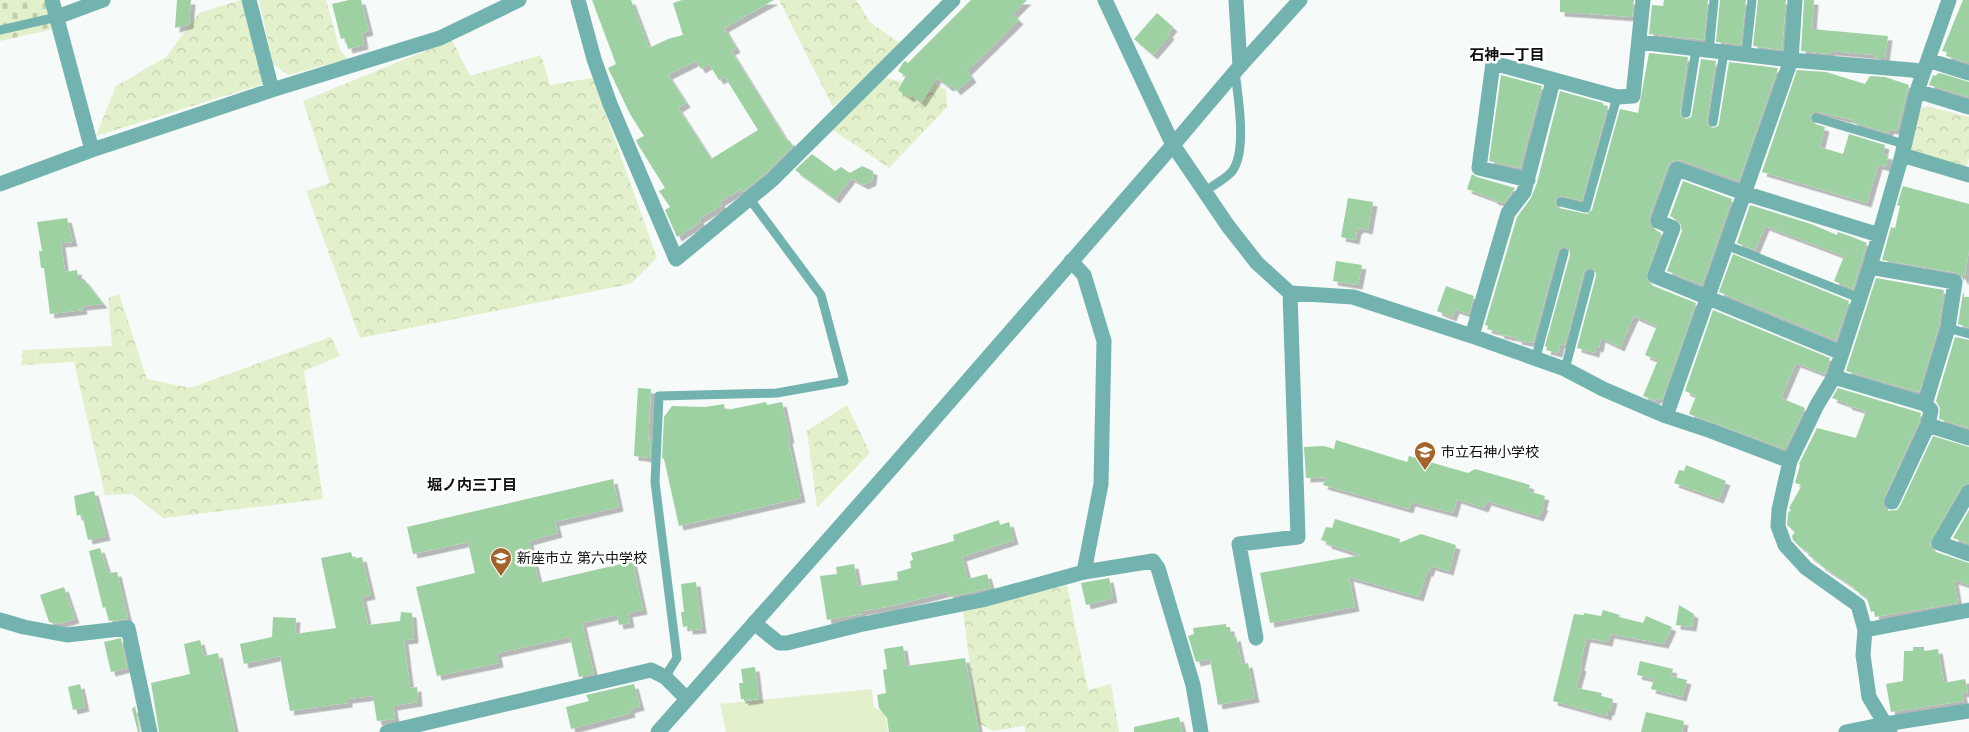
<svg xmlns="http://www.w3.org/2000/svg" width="1969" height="732" font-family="Inter,'Noto Sans JP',sans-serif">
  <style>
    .forest { fill: url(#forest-crowns) }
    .cemetery { fill: url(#cemetery-stones) }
    .pitch { fill: #e2f1cb }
    .building { fill: #9dd1a2; fill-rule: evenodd; filter: url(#shadow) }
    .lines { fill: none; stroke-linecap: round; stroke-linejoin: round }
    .service { stroke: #73b3af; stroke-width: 9 }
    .minor { stroke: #73b3af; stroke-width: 15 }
    .tertiary { stroke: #73b3af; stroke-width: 15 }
    .labels { text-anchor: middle; stroke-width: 5; stroke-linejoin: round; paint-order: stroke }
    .poi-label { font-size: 14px; fill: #0f1110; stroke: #fff; text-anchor: start }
    .neighbourhood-label { font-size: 15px; font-weight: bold; fill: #0f1110; stroke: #fff }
  </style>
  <defs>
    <pattern id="forest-crowns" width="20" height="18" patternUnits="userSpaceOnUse" patternTransform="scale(1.25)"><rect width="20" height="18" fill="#e2f1cb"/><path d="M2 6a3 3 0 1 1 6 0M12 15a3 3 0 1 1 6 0" fill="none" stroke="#c1cead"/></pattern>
    <pattern id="cemetery-stones" width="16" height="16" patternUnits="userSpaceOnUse" patternTransform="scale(1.25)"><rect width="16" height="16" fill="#e2f1cb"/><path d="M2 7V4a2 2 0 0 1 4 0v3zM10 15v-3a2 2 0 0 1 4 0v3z" fill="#c1cead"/></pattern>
    <filter id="shadow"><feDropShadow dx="4.5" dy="4.5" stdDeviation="0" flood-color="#0004"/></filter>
  </defs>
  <rect width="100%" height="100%" fill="#f6faf8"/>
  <path class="forest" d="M241 0 263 84 96 136 116 86 166 57 199 13Z
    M259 0H326L340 50 348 59 288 75 273 64Z
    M779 0H856L870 22 901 44 833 107Z
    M452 40 470 76 541 55 550 85 593 78 657 258 630 284 360 338 306 191 330 183 303 101Z
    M882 77 915 85 931 81 946 90 947 107 889 168 830 128Z
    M1927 106 1969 117V158L1967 165 1964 166 1905 151 1918 111Z
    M119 294 147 379 190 388 331 337 340 356 304 371 323 499 163 518 132 494 105 495 74 362 21 365 23 350 112 346 108 298Z
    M847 405 870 453 817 508 807 431Z
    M1067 585 1088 690 1111 684 1119 732H1025L1024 726 993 731 978 723 963 612Z"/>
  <path class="cemetery" d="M0 0H45L53 29 0 41Z"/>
  <path class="pitch" d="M872 689 874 707 885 713 888 732H726L720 704Z"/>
  <path class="building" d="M177 0H191L189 24 175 28Z
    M349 0H361L369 31 362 33 364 45 348 49 345 38 341 39 332 4Z
    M592 0H631L649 48 668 39 683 35 673 3 682 0H774L724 28 736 48 731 51 787 141 789 140 793 146 766 173 743 192 741 189 720 202 722 205 699 219 701 222 677 237 665 210 670 207 659 191 665 188 637 143 636 140 644 136 630 114 608 68 616 64ZM696 61 701 69 709 64 719 80 725 77 758 130 711 159 678 108 686 103 668 75Z
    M971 0H1027L1013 14 1019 20 967 71 972 78 956 91 952 85 949 87 937 78 921 103 912 95 910 98 898 90 906 76 898 71 903 63 905 61 908 63Z
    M1560 0H1634L1632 17 1560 12Z
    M1664 0H1708L1704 40 1649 34 1652 5 1663 6Z
    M1720 0H1746L1741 45 1716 42Z
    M1758 0H1786L1782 50 1753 46Z
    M1804 0H1814L1812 29 1888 36 1885 58H1875L1876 55 1831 51 1830 54 1801 51Z
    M1963 0H1969V63L1946 56 1947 52 1942 51Z
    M1157 13 1173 27 1168 33 1170 35 1153 55 1134 39Z
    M1649 53 1688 57 1680 112 1682 118 1686 119 1691 117 1692 114 1701 59 1716 61 1707 121 1709 127 1713 128 1718 126 1719 123 1729 62 1778 68 1739 181 1680 160 1671 162 1668 166 1649 218 1651 227 1661 233 1646 278 1651 285 1696 303 1662 400 1657 398 1655 401 1643 396 1658 360 1645 355 1657 326 1634 316 1620 347 1601 338 1599 348 1596 347 1595 353 1577 348 1596 276V272L1592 268H1588L1584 272 1565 345 1560 344 1558 353 1546 350 1547 347 1545 346 1570 255V251L1566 247H1562L1558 251 1533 343 1517 340 1518 338 1499 334 1500 332 1487 329 1488 326 1485 325 1517 217 1531 198 1537 183 1560 91 1603 103V105L1608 106 1582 201 1562 196 1557 197 1555 201 1556 206 1559 208 1587 214 1592 210 1620 109 1638 113Z
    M1797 70 1826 72 1865 84 1870 76 1885 77 1909 85 1897 131 1890 129 1888 133 1852 122 1853 120 1818 112H1814L1810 116 1812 123 1825 127 1820 147 1843 154 1849 134 1885 145 1883 154 1888 155 1886 167 1878 165 1867 203 1762 172Z
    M1940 73 1969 82V97L1929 85 1933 75 1936 76 1937 74Z
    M1501 75 1542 86 1520 168 1489 161Z
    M812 154 835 171 841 167 850 173 862 166 873 171 872 181 864 185 851 178 835 199 795 170Z
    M1472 174 1477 177 1515 188 1504 203 1493 200 1494 199 1467 189Z
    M1683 181 1732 199 1702 285 1667 271 1682 231 1680 222 1670 216Z
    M1903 186 1969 204V250L1964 281 1961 275 1957 273 1882 260 1891 227 1895 228 1900 206 1897 205Z
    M1348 198 1373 202 1368 230 1360 228 1357 230 1355 240 1341 237Z
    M1750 205 1811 224 1837 235 1838 232 1850 236 1867 243 1853 289 1834 281 1844 256 1765 226 1755 250 1737 243Z
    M67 218 73 242 61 243 65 272 77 270 78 279H84L103 304 82 306 83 310 50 314 44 268H41L39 251H42L37 222Z
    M1733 254 1849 301 1836 340 1719 292Z
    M1336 261 1362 265 1358 285 1333 281Z
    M1876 278 1944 290 1939 326 1919 392 1846 371Z
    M1446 286 1474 296 1469 314 1455 309 1452 317 1437 311Z
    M1963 293H1964V297H1969V328L1958 324Z
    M1713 310 1830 358 1825 374 1796 363 1781 398 1805 408 1785 449 1689 414 1696 396 1685 391Z
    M1955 337 1969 340V428L1939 419 1940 408 1936 401Z
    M638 388 651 389 648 442 651 438 650 458 634 456Z
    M1838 388 1921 413 1919 422 1884 498V507L1888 511 1897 510 1900 506 1933 436 1969 447V483L1961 487 1930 543 1931 548 1936 552 1969 563V585L1954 580 1958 603 1875 617 1874 611 1871 612 1867 598 1854 589 1855 588 1820 565 1821 564 1808 555 1810 553 1799 546 1793 540 1792 536 1795 532 1787 525 1788 513 1791 510 1789 508 1802 485 1795 483 1800 465 1799 464 1817 428 1856 438 1866 411 1847 405 1848 404 1832 398Z
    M766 402 767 405 782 402 790 439H788L801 498 679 526 664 459 662 458 664 417 672 406 705 407 724 404 725 410H727Z
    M1336 440 1407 462 1409 456 1468 473 1475 469 1530 485 1528 491 1545 496 1542 506H1544L1539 517 1487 501 1484 508 1457 499 1453 513 1411 502 1409 509 1323 485 1326 477 1306 478 1304 447 1324 446 1334 449Z
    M1686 465 1726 481 1719 499 1674 483 1679 470 1684 471Z
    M613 479 619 507 555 522 558 533 529 541 539 583 621 564 620 562 632 559 643 610 628 613 630 623 619 625 617 615 582 623 594 674 579 677 570 637 497 653 499 663 437 676 416 587 475 573 468 542 413 554 407 527Z
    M94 491 106 536 88 540 82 514 77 516 74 496Z
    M1969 510V544L1953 538Z
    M1335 519 1400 539 1399 543 1421 534 1456 545 1449 571 1431 566 1429 572H1427L1419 597 1349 577 1355 607 1270 623 1260 573 1361 555 1327 544V542L1321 540 1326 527 1332 528Z
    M999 520 1000 525 1009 522 1014 540 962 557 968 579 987 574 991 588 949 597 948 592 892 606 862 611V614L827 620 820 576 837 574 836 567 854 564 858 586 898 580 897 572 911 568 910 561 913 560 911 553 954 541 953 535Z
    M100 548 108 573 117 572 128 619 109 621 105 607 103 608 89 551Z
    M351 552 353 559 362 557 371 595 362 597 368 625 400 621 401 612 412 613 414 639 404 640 410 688 417 687 418 702 393 706 395 719 377 721 373 696 348 699V703L290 711 280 656 244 664 240 644 272 637 273 617 296 618 295 634 336 628 321 558Z
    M1109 578 1113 598 1086 605 1081 583Z
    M696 582 702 629 688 630V626L683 627 681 612H684L681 584Z
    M64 587 75 619 58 624 49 622 40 595Z
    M1679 605 1694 614 1692 627 1676 625Z
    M1603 610 1620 615 1619 617 1643 623 1646 616 1672 627 1664 644 1610 634 1608 642 1586 638 1580 666 1582 667 1576 688 1602 693 1601 696 1613 699 1610 711H1608L1607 716 1553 701 1574 614 1584 615V613L1601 616Z
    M1226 624V627H1230L1231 639 1236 636 1242 664 1248 663 1255 698 1218 705 1210 659 1196 662 1188 636 1194 634 1193 628Z
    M121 638 127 668 111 672 104 642Z
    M200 640 204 656 218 653 235 732H159L151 683 190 674 184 644Z
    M903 646 906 666 965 658 979 732H889L887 718 879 708 877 695 886 693 883 670 887 669 884 649Z
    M1913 647H1924V651L1938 649 1944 683 1965 679 1968 692 1962 693 1964 701 1891 712 1886 684 1903 681 1904 651H1913Z
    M1640 661 1673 669 1671 676 1687 680 1682 697 1651 689 1654 679 1637 675Z
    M755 667 759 699 744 701V699H741L739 683H743L741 669Z
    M80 684 85 707 73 710 68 687Z
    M634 684 640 706 630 709 631 713 571 729 566 707 589 701 586 695Z
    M135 706 140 732H138L132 709Z
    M1646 712 1684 721 1682 732H1641Z
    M1179 717 1183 732H1134V727Z"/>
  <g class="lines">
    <path class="service" d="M0 30 57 17
      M1709 51 1714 0
      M1746 55 1752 0
      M1686 113 1696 49
      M1816 118 1904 144
      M1713 122 1724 52
      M1205 191C1212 186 1229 177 1233 170 1247 149 1238 96 1235 72
      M1561 202 1586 208 1617 97
      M1726 245 1859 298
      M1948 328 1969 334
      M1536 357 1564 253
      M1565 369 1590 274
      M665 677 677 658 655 482 659 396 777 393 844 381 821 295 749 198"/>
    <path class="minor" d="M52 0 92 150
      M249 0 272 90
      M578 0 594 59 610 104 676 259 772 180 953 0
      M1105 0 1173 145 1228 226 1257 263 1290 293 1353 297 1472 336 1565 369 1603 389 1666 416 1711 431 1790 461
      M1236 0 1240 66
      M57 17 103 0
      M1639 42 1791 60 1912 70 1923 72
      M1928 60 1969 73
      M1917 91 1969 107
      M1902 155 1969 175
      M1528 180 1479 168 1493 63 1617 97 1633 96 1643 0
      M0 184 92 150 272 90 440 38 519 0
      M1071 261 1084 275 1104 341 1101 484 1084 572
      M1472 336 1508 213 1524 192 1553 81
      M1842 353 1655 276 1673 228 1658 221 1677 169 1744 193 1879 235
      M1834 377 1925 404 1948 328 1955 282 1870 267
      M1666 416 1791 60 1795 0
      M1928 425 1969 438
      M1969 492 1939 543 1969 554
      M1892 502 1928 425 1931 410 1925 404
      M0 620 24 627 67 635 128 628 150 732
      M754 623 779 643H787L859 625 982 600 1084 572 1153 561 1158 568 1193 685 1201 732
      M1865 630 1969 610
      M1256 638 1239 544 1298 537 1290 293
      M387 732 651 670 665 677 687 699
      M1846 732 1885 724 1969 711
      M1890 732 1869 697 1863 655 1865 630 1858 605 1806 568 1785 545 1778 526 1779 510 1790 461 1817 405 1834 377 1842 353 1870 267 1902 155 1917 91 1949 0"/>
    <path class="tertiary" d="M658 732 896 463 1173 145 1240 66 1300 0"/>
  </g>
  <defs>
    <g id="school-pin" transform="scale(1.125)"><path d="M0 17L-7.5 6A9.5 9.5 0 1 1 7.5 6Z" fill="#a3632b" stroke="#fff"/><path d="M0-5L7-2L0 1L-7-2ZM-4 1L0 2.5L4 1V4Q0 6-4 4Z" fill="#fff"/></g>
  </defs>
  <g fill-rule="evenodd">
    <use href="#school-pin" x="1425" y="452"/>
    <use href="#school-pin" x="501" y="558"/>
  </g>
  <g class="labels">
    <g class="poi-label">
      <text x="1441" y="457">市立石神小学校</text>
      <text x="517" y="563">新座市立 第六中学校</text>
    </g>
    <g class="neighbourhood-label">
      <text x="1507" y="60">石神一丁目</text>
      <text x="472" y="490">堀ノ内三丁目</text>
    </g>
  </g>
</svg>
